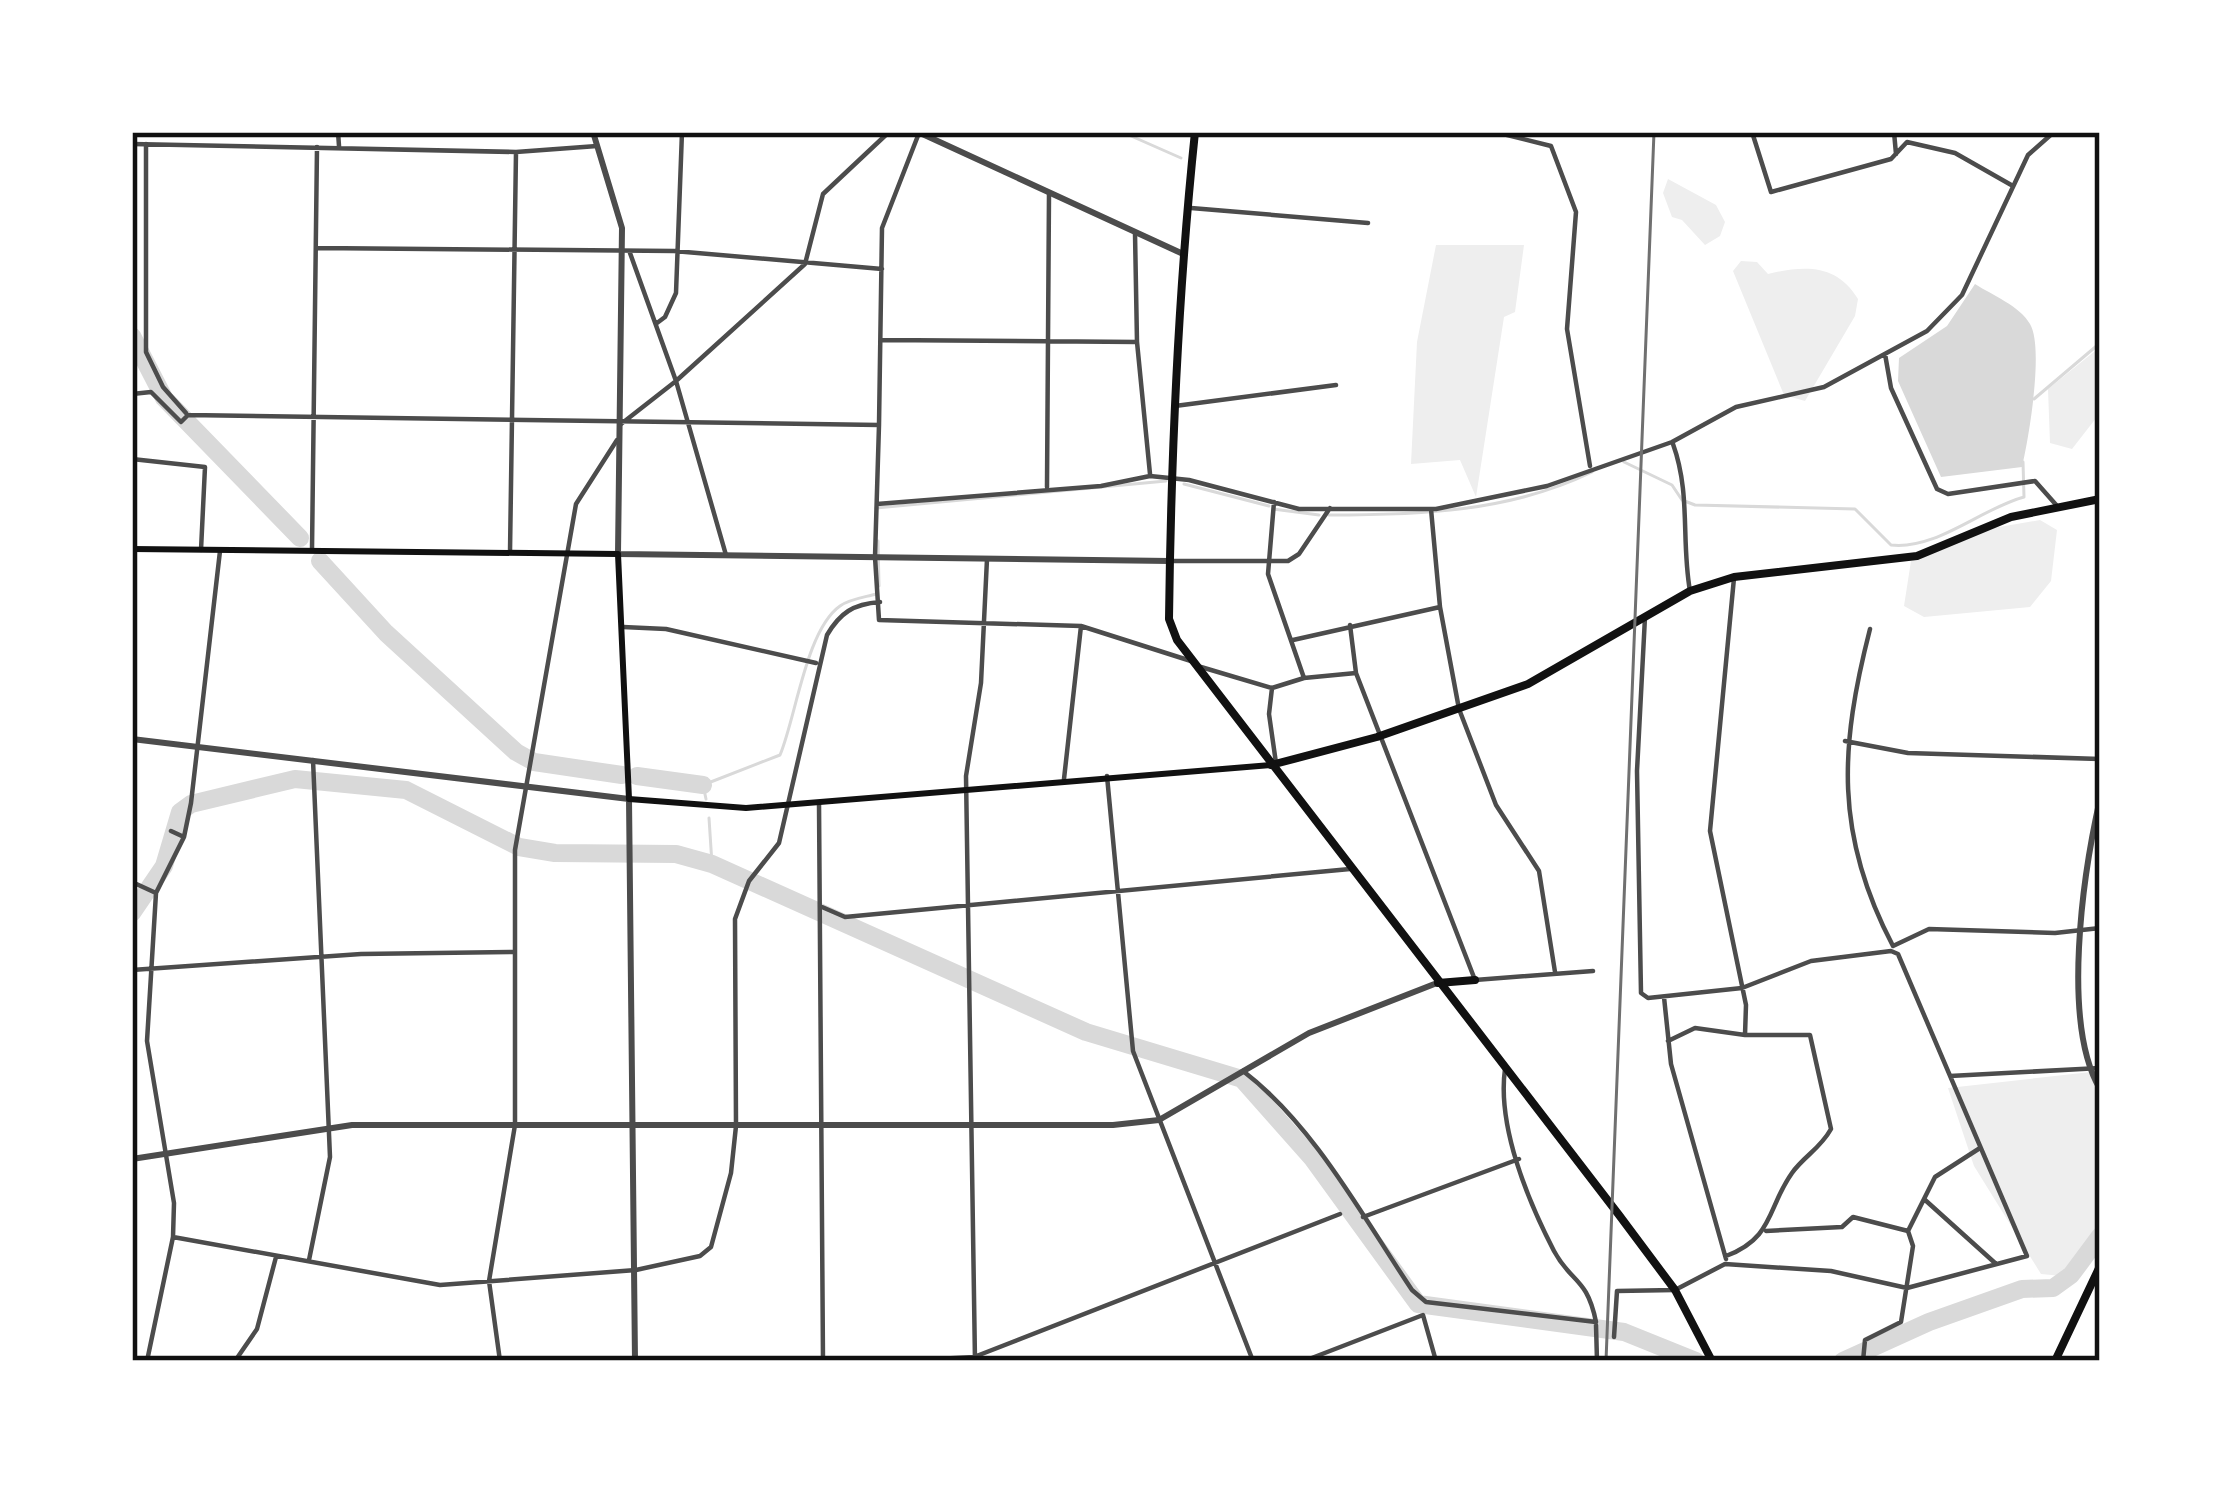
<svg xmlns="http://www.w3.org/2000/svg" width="2232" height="1493" font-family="Spectral,serif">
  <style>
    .green { fill: #eee }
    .water { fill: #d9d9d9 }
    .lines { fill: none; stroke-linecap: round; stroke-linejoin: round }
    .stream { stroke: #d9d9d9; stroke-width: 3 }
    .river { stroke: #d9d9d9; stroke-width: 18 }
    .minor { stroke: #4c4c4c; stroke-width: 4.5 }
    .tertiary { stroke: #4c4c4c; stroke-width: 6 }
    .secondary { stroke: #111; stroke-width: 6 }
    .primary { stroke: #111; stroke-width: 8 }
    .trunk { stroke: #111; stroke-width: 8 }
    .rail { stroke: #707070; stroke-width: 3 }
    .neatline { fill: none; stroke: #111; stroke-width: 4.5 }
  </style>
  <rect width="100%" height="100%" fill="#fff"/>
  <path class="green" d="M1668 179 1716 205 1725 222 1720 236 1705 245 1682 220 1672 217 1663 193Z
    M1436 245H1524L1515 312 1504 317 1476 497 1460 460 1411 464 1417 342Z
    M1741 261 1757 262 1768 274C1805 265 1837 264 1858 299L1855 316 1805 401 1784 395 1733 271Z
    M2100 347V413L2072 449 2050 443 2048 389Z
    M2040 520 2057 530 2051 581 2030 607 1924 617 1904 606 1911 561 1976 531Z
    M2100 1071V1246L2073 1277 2041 1274 1974 1166 1948 1088Z"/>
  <path class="water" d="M1975 284C1992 295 2020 306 2030 324 2044 347 2029 438 2022 467L1941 477 1898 381 1899 358 1947 326Z"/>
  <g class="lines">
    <path class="stream" d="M1122 132 1181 158
      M2034 399 2100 343
      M1624 462 1672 485 1682 500 1695 505 1855 509 1891 545C1937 550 1980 509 2024 497L2023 462
      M1184 484 1269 506
      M876 508 1166 481
      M1273 509 1319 515
      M1329 515C1419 515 1510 512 1592 472
      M878 541 879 586
      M706 799 703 785 780 755C796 717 806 630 840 606 849 599 866 597 876 594
      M709 818 712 864"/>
    <path class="river" d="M132 336 164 398 300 538
      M320 561 386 633 516 752 534 762 622 775
      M637 776 703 785
      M132 913 164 866 180 812 191 804 295 779 406 790 519 847 555 853 676 854 712 864 1086 1032 1242 1079 1312 1158 1418 1304 1624 1332 1696 1361
      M1843 1361 1929 1322 2022 1289 2053 1288 2071 1275 2100 1236"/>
    <path class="minor" d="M338 132 339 146
      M1495 132 1551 146 1576 212 1567 329 1590 466
      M1752 132 1771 192 1891 159 1907 142 1955 153 2013 186
      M1894 132 1896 154
      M132 144 516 152 597 146
      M146 144V352L163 387 186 413
      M1191 208 1368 223
      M316 248 674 251 882 269
      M630 253 676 381 726 555
      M657 323 665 317 676 293 682 132
      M882 340 1137 342 1135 233
      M1137 342 1150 474
      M1885 354 1891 388 1937 489 1948 494 2035 481 2058 507
      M132 394 151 392 181 422 188 415 879 425 875 557 879 620 1081 626 1191 661
      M1175 406 1336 385
      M621 424 676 381 805 264 823 194 889 132
      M879 425 882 228 919 133
      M1673 444C1691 494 1681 541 1690 591
      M132 459 205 467 201 550
      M1047 487 1049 193
      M1274 502 1268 574 1304 678 1356 673 1475 980 1593 971
      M877 504 1101 486 1150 476 1189 480 1299 509H1436L1547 486 1672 442 1736 407 1824 387 1927 331 1962 295 2028 155 2054 132
      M312 550 317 147
      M510 552 516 152
      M1170 561H1288L1299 554 1330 508
      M1734 578 1710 831 1746 1005 1745 1035
      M1440 607 1459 709 1496 805 1539 871 1555 972
      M1645 617 1637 771 1641 993 1648 998 1742 988 1811 961 1891 951
      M1350 625 1356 673
      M623 627 666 629 816 663
      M1870 629C1840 746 1834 834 1893 946
      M1293 640 1440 607 1431 509
      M1201 667 1272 688 1304 678
      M1272 688 1269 714 1276 763
      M1845 741 1908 753 2100 759
      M1107 776 1133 1051 1253 1361
      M1064 779 1081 626
      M819 803 823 1361
      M171 831 184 837
      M132 882 156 893 147 1041 174 1203 173 1237 147 1361
      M156 893 184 837 191 803 220 551
      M822 907 845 917 1350 869
      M1893 946 1929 929 2055 933 2100 928
      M132 970 361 954 513 952
      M1664 997 1671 1064 1726 1259
      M1668 1041 1695 1028 1745 1035H1810L1831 1129C1820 1149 1804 1156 1792 1173 1767 1208 1774 1238 1726 1256
      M1243 1071C1314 1125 1363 1217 1412 1290L1426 1302 1596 1322C1587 1277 1571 1283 1554 1251 1528 1201 1497 1126 1505 1069
      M1950 1076 2100 1068
      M1924 1199 1995 1263
      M1363 1217 1519 1159
      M1766 1231 1842 1227 1853 1217 1908 1231
      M173 1237 440 1285 636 1270 700 1256 711 1247 731 1173 736 1126 735 919 749 881 779 843 827 635C840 613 853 604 880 602
      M309 1260 330 1157 313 760
      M1596 1325 1597 1361
      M1614 1337 1617 1291 1675 1290 1725 1264 1831 1271 1907 1288 2027 1256 1898 954 1891 951
      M235 1361 257 1329 276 1257
      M500 1361 489 1281 515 1125V850L576 504 617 440
      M899 1361 974 1357 1340 1214
      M975 1361 966 776 981 683 987 559
      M1304 1361 1423 1315 1436 1361
      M1863 1361 1865 1340 1901 1322 1913 1246 1908 1231 1935 1177 1980 1148"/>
    <path class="tertiary" d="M593 132 622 228 618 554 1170 561
      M918 132 1181 253
      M132 739 629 799 635 1361
      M2100 799C2083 874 2061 1023 2100 1089
      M132 1159 352 1125H1113L1159 1120 1309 1033 1437 983"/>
    <path class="secondary" d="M132 549 618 554 629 799 746 808 1271 765"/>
    <path class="primary" d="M1271 765 1377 737 1528 684 1690 591 1734 577 1917 556 2011 517 2100 499
      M1438 983 1475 980"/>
    <path class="trunk" d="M1195 132C1178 294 1171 456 1169 619L1177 640 1619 1215 1675 1290 1712 1361
      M2055 1361 2100 1266"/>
    <path class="rail" d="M1606 1361 1654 132"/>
  </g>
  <rect width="2232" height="1493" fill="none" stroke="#ffffff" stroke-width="270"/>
  <rect x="135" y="135" width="1962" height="1223" class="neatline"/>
</svg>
